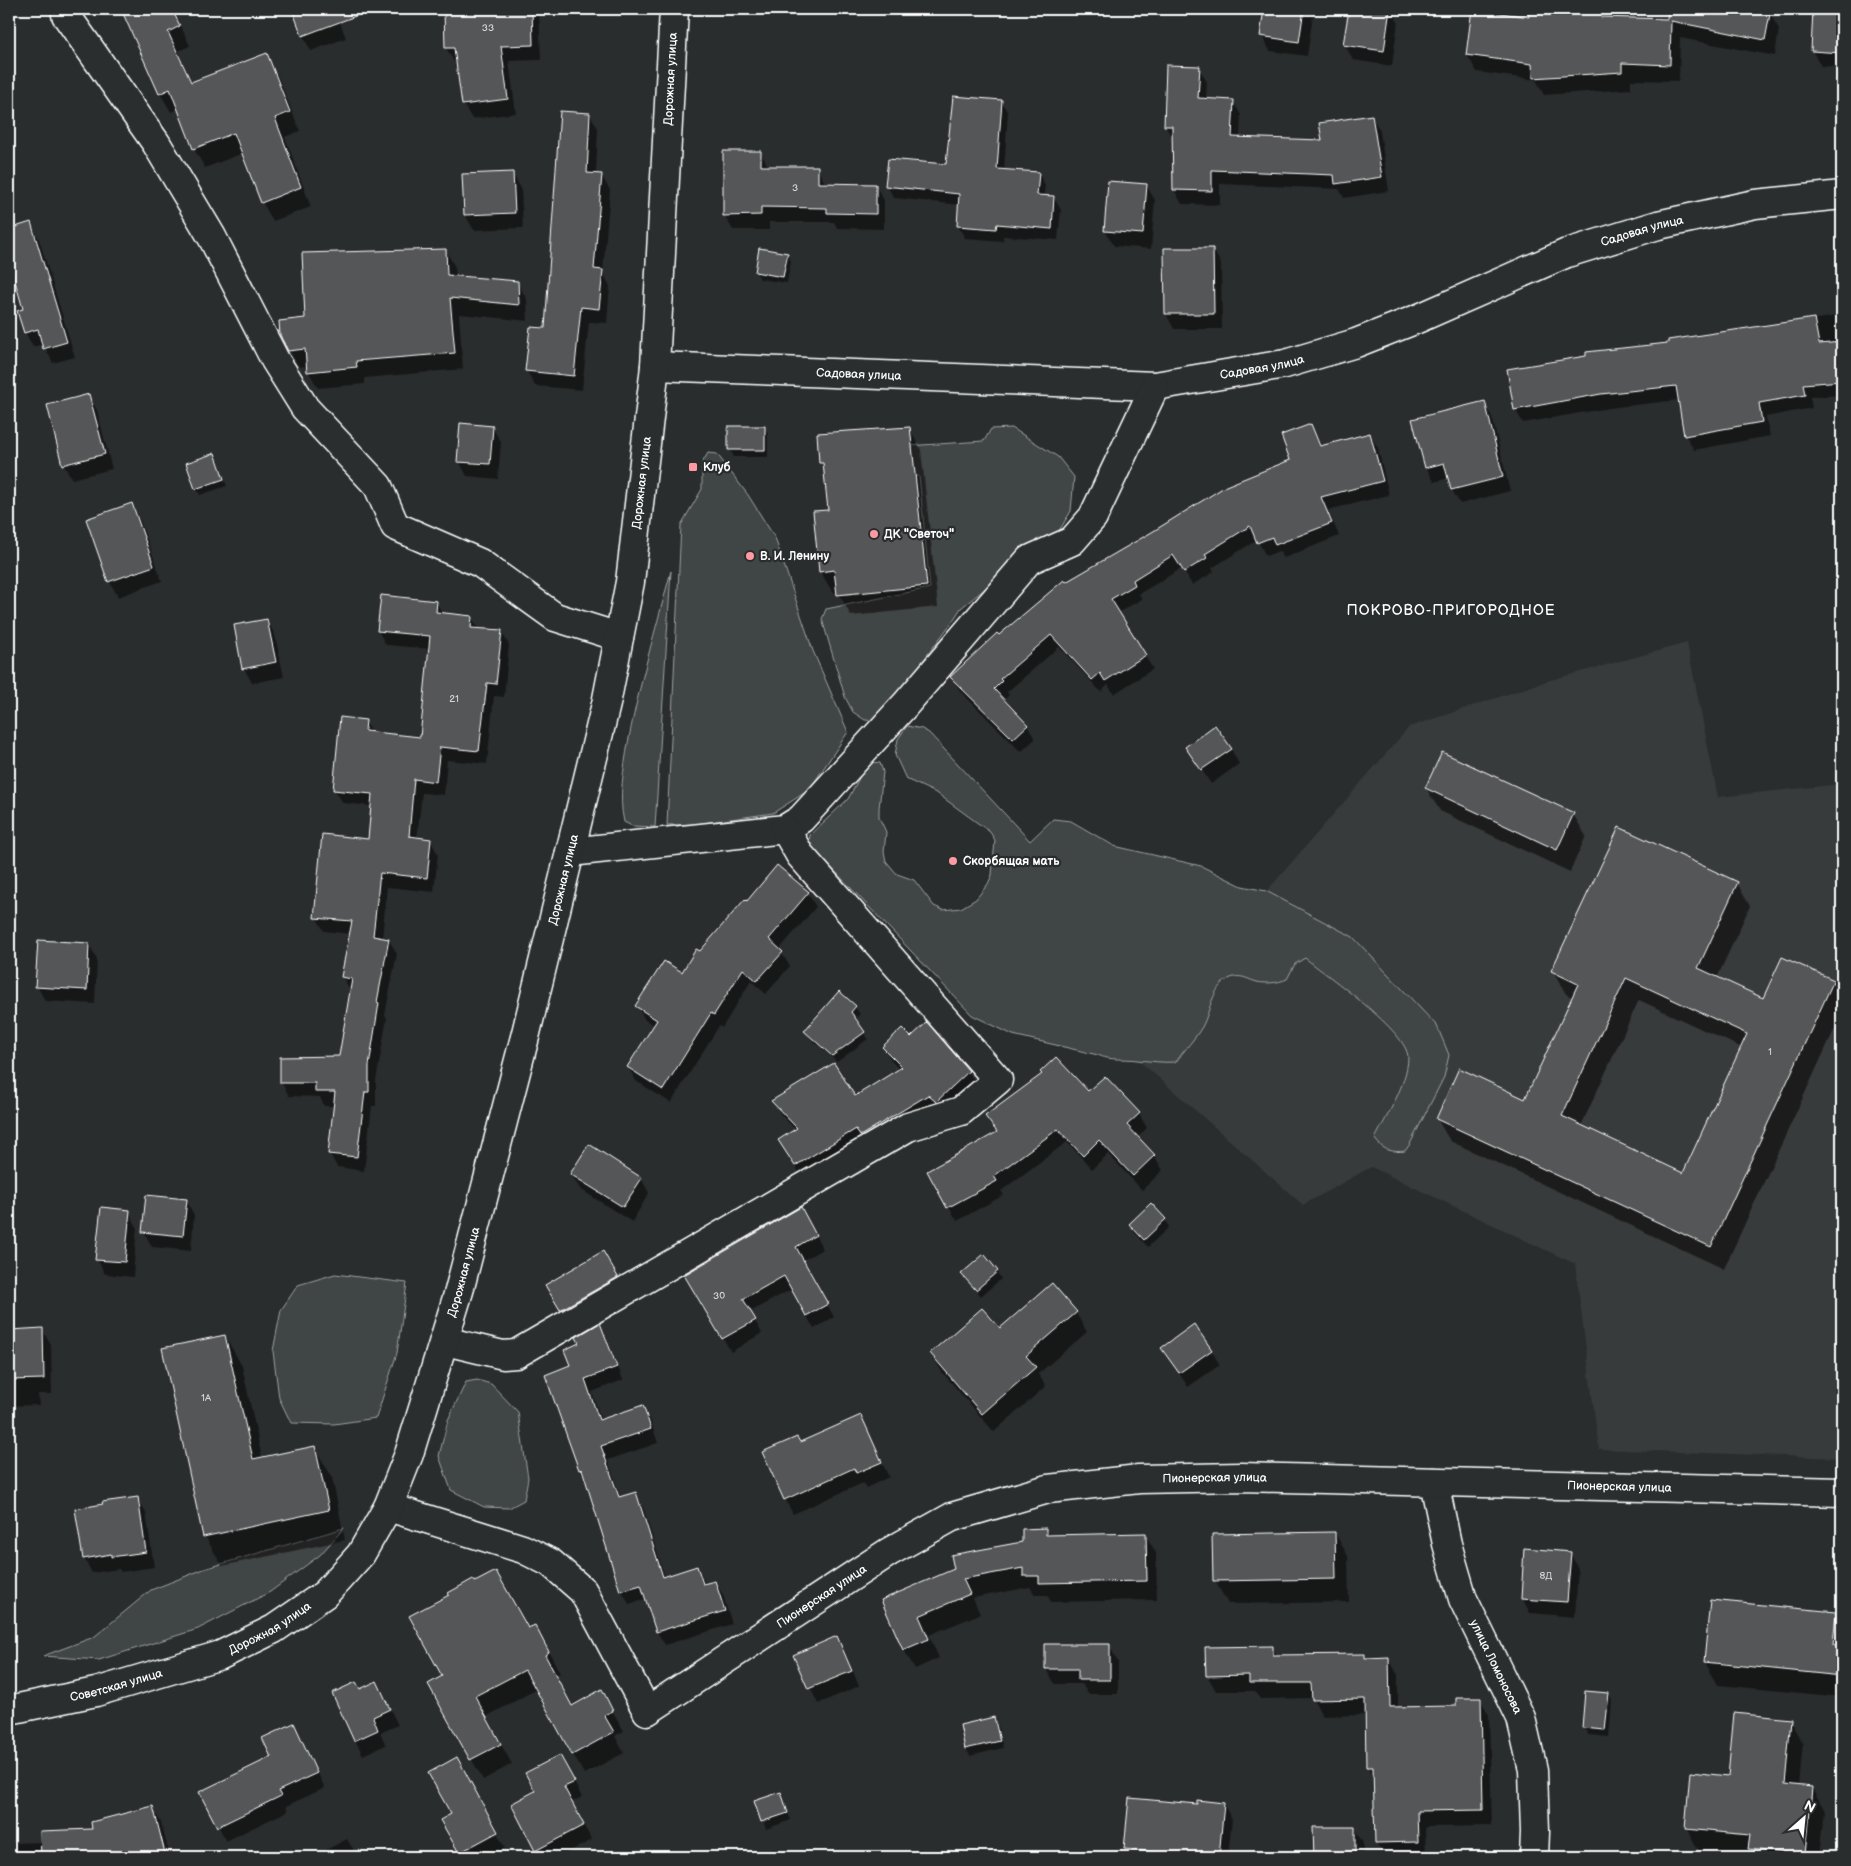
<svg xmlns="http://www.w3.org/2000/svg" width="1851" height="1866" font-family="'Balsamiq Sans',sans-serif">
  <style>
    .built { fill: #373a3b }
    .green { fill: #414445; stroke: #a0a2a2 }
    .shadow { fill: #0007; fill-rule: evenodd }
    .building { fill: #555758; stroke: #fff; fill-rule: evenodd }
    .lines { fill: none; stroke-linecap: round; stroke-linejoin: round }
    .street-casing { stroke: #fff; stroke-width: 31 }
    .primary-casing { stroke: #fff; stroke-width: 31 }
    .street { stroke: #2a2d2e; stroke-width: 28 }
    .primary { stroke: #2a2d2e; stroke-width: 28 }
    .poi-dot { fill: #ff9aa2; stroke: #2a2d2e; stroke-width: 2 }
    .labels { text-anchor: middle; stroke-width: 4.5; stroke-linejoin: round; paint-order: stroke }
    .number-label { font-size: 10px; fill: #d4d5d5 }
    .street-label { font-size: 12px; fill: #fff; stroke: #2a2d2e }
    .poi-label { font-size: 12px; font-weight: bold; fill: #fff; stroke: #2a2d2e; text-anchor: start }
    .quarter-label { font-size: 15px; letter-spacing: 1px; fill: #fff; stroke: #2a2d2e }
  </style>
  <rect width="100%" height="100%" fill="#2a2d2e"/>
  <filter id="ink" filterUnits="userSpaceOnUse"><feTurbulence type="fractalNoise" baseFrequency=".02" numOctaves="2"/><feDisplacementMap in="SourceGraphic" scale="10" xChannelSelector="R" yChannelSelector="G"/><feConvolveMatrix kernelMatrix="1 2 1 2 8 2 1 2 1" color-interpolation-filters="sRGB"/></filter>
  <g filter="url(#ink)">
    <path class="built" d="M1687 643 1718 797 1842 784V1458L1599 1449 1575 1264 1371 1167 1303 1205 1128 1051 1409 727 1547 681Z"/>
    <path class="green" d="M1012 428 1058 457 1074 477 1071 511 1056 536 1028 554 961 608 952 622 878 721 865 720 853 712 845 697 822 619 826 609 930 588 919 476 893 475 891 447 984 441 991 429Z
      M708 453 717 454 748 495 775 538 813 651 848 732 809 790 773 813 696 824 667 825 681 525 702 489V463Z
      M671 571 655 827 632 826 624 822C618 796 624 769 628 743 639 685 656 628 671 571Z
      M907 726 922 729 929 733 1030 841 1053 819 1071 821 1114 846 1201 866 1242 886 1266 891 1353 937 1437 1026 1449 1055 1444 1077 1410 1144 1405 1151C1393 1153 1382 1150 1375 1139 1387 1115 1407 1084 1408 1058 1409 1032 1326 975 1305 958L1295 964 1287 979C1278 983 1266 984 1257 982 1249 980 1243 975 1234 977 1212 982 1211 1011 1202 1027 1195 1039 1184 1050 1176 1062 1162 1063 1151 1061 1137 1060 1124 1058 1110 1061 1098 1055L1013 1035 972 1015 809 844 810 835 848 799 865 767 872 762 880 763 883 772 879 808V817L886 832 884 852 886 861 897 874 914 880 934 906 943 910 961 908 976 899 988 884 992 875 995 840 990 832 938 794 906 779 895 755 898 739Z
      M335 1274 407 1283 397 1353 376 1418 334 1424 291 1423 279 1398 273 1351 281 1310 298 1285Z
      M477 1380 491 1384 518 1412 528 1478 524 1500 509 1508 484 1507 451 1490 439 1456 448 1420 466 1382Z
      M344 1528 320 1555 270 1592 198 1629 99 1660 43 1656 94 1637 151 1590 204 1569Z"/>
    <path class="shadow" d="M139 9H173L190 46 178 51 192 83 266 55 277 74 300 131 285 137 311 207 273 221 262 202 243 153 205 168 194 149 179 109 171 112 160 93 125 15Z
      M292 9H335L346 38 311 51 303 36Z
      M445 9H539L541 60 509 61 516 113 472 119 463 104 457 63H455L446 48Z
      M1265 9H1314L1307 56 1270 51 1262 36Z
      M1350 9H1391L1398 22 1392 66 1353 60 1345 45Z
      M1474 9H1530L1529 12 1600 9 1605 19 1668 20 1670 9H1751L1769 12 1779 29 1775 56 1680 38 1679 81 1631 80V89L1544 95 1536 80 1477 72 1467 55Z
      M1814 9H1842V67L1821 66 1812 51Z
      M1199 68 1207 82 1206 99 1233 101 1241 115 1240 138 1323 142 1372 117 1380 131 1389 191 1344 198 1339 189 1220 184V205L1182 204 1174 190V140L1165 126Z
      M1001 101 1008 113 1004 171 1038 173 1045 185 1044 197 1054 198 1061 210 1058 240 1003 236V241L965 238 958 226 960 205 894 198 887 186 947 166Z
      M590 114 598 129 596 174 601 175 610 190 603 273 610 286 607 323 589 322 582 390 535 386 527 371 546 329Z
      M761 153 769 168H817L826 185H875L884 200V229L837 228 834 222H769V230H733L724 215Z
      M512 174 521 188 523 228 474 230 465 215 464 176Z
      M1146 185 1155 200 1151 249 1114 246 1105 231Z
      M31 224 39 239 75 357 53 363 43 344 33 347 25 332V310L9 255V230Z
      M1166 249H1213L1221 264 1222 329H1174L1166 314Z
      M446 251 455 267 456 277 517 283 527 299 528 321 459 314 463 369 365 378V384L318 388 308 371V366L299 367 289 350 306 319Z
      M787 254 791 261 787 283 760 279 756 272Z
      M1842 315V395L1810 397 1812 408 1766 417 1770 436 1694 450 1686 436 1679 400 1609 408 1523 423 1515 409 1670 344Z
      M88 395 97 410 112 469 72 479 63 464Z
      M1484 403 1492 417 1510 491 1460 504 1452 490 1449 478 1434 482 1426 467Z
      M1311 425 1322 447 1370 435 1378 448 1389 495 1328 510 1339 536 1284 558 1279 551 1266 556 1257 540 1212 568 1214 572 1192 585 1182 568 1139 594 1142 599 1118 613 1153 669 1114 694 1108 685 1101 692 1059 647 1007 692 1009 695 1004 700 1027 725 1035 739 1021 752 960 691 952 677 1066 584 1291 461Z
      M492 427 501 442 498 479 467 476 459 461Z
      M764 427 768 434V457H734L730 450Z
      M909 428 921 450 938 607 851 616 838 592 833 593 820 571 830 511 825 470 821 463Z
      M214 454 227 486 200 495 196 488Z
      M132 505 140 520 162 581 118 597 110 582 88 520Z
      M1842 559V599L1837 560Z
      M436 602 443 614 471 617 479 630 501 631 509 645 504 697 494 696 487 764 447 760 444 795 422 793 417 839 430 840 438 854 434 892 387 887 382 939 389 940 397 954 385 1015 387 1018 376 1081V1106H372L364 1171 337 1167 329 1153 335 1106H324L320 1097 289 1096 281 1082 340 1057 350 990 342 976 350 934 324 931 316 917 369 840 372 806 343 803 334 789 365 721 372 733 421 738 430 649 386 645 378 631Z
      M267 620 275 635 284 677 252 683 244 668Z
      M1187 747 1231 749 1239 764 1211 784Z
      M1426 788 1573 814 1586 836 1570 872 1440 811Z
      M1737 883 1750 906 1717 978 1764 1000 1833 981 1842 997V1013L1724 1269 1450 1141 1437 1119 1526 1101 1573 998 1566 994 1553 971ZM1639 1000 1742 1048 1683 1174 1581 1126Z
      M808 893 816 907 779 950 790 966 766 994 751 981 722 1028 719 1026 671 1103 636 1081 628 1067 655 1026 645 1020 637 1006 682 974 747 902Z
      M89 944 97 959 95 1004 45 1001 37 986Z
      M839 993 855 1007 860 1014 855 1019 868 1039 837 1062 810 1038 806 1031Z
      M911 1039 968 1071 976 1085 945 1115 804 1180 788 1154 796 1130 781 1115 773 1101 854 1098 900 1070 892 1062 884 1048Z
      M1088 1093 1139 1114 1147 1128 1137 1138 1154 1156 1163 1170 1142 1190 1108 1154 1092 1169 1067 1142 1001 1191 1004 1195 957 1221 928 1171 997 1133 987 1117Z
      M571 1174 641 1178 649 1193 632 1222 580 1189Z
      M186 1200 194 1215 191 1251 152 1247 144 1232Z
      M800 1209 823 1249 803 1260 834 1317 814 1329 792 1289 750 1312 762 1333 731 1352 686 1275Z
      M129 1212 137 1227 133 1277 105 1274 97 1259Z
      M1165 1220 1169 1227 1148 1247 1134 1232 1130 1225Z
      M603 1253 626 1292 570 1325 547 1285Z
      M997 1272 1001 1279 981 1296 963 1274Z
      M1076 1313 1087 1332 1038 1374 1046 1386 994 1432 942 1372 931 1354 1000 1329Z
      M600 1325 607 1338 623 1380 592 1392 601 1420 642 1406 650 1419 658 1443 608 1460 621 1498 635 1493 643 1507 665 1577 697 1567 706 1585 715 1582 723 1595 732 1624 665 1645 657 1632 646 1599 629 1604 622 1591 588 1484 580 1470 547 1376 571 1366 581 1344Z
      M42 1330 51 1344 52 1394H38L39 1405 9 1406V1331Z
      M225 1336 242 1366 262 1458 314 1447 332 1477 345 1540 222 1566 205 1536Z
      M1163 1348 1211 1350 1220 1365 1188 1387Z
      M860 1417 889 1477 866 1488 863 1483 793 1514 785 1499 800 1444Z
      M137 1498 146 1513 154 1567 121 1572 119 1569 92 1573 84 1558 104 1505Z
      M1046 1529 1050 1536 1145 1534 1156 1553 1157 1600 1051 1602 1047 1595H1035L1030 1587 973 1598 980 1614 929 1635 939 1658 915 1669 904 1650 882 1601 1023 1543Z
      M1335 1533 1348 1556 1349 1602 1228 1604 1215 1581Z
      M1570 1553 1578 1568 1575 1617 1530 1613 1522 1598Z
      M9 1588 11 1605H9Z
      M1835 1613 1842 1625V1697L1718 1685 1705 1662Z
      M528 1630 546 1646 560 1673 555 1675 572 1707 601 1691 624 1731 615 1736 624 1753 584 1774 537 1689 486 1717 512 1764 483 1780 430 1684Z
      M836 1637 845 1652 859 1686 818 1704 795 1655Z
      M1046 1646H1109L1118 1661V1694H1088L1082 1684H1055L1046 1669Z
      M1272 1647 1278 1656H1365L1367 1659H1389L1398 1675V1708L1457 1707 1480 1699 1489 1715 1492 1826 1425 1827 1426 1857H1385L1376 1843 1375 1779 1368 1766 1367 1715 1322 1716 1313 1698 1260 1699 1255 1691H1216L1207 1675Z
      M377 1682 398 1725 380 1733 386 1745 363 1755 355 1740 359 1690Z
      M1608 1694 1612 1701 1609 1737 1588 1735 1584 1728Z
      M994 1719 998 1726 1003 1748 970 1756 966 1749 961 1726Z
      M1790 1720 1803 1743 1799 1787 1812 1788 1825 1811 1820 1857H1755L1699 1851 1686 1828 1729 1777Z
      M294 1725 325 1788 286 1806 288 1811 226 1841 201 1792 272 1757Z
      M568 1771 582 1797 571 1803 592 1840 559 1857H541L512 1805Z
      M465 1773 505 1848 488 1857H462L442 1820 453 1815Z
      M780 1793 791 1820 766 1829 756 1802Z
      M1223 1804 1232 1819 1228 1857H1131L1126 1849 1198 1806Z
      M152 1808 161 1822 170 1857H9V1843L42 1842 94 1830Z
      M1354 1828 1363 1843V1857H1315L1314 1829Z
      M347 1839 358 1857H320L318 1854Z"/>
    <path class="building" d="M121 9H172L180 26 168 32 191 82 267 53 290 112 275 118 301 187 261 203 234 133 193 149 170 89 159 94Z
      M292 9H369V11L302 36Z
      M444 9H532L533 45 501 46 508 99 462 105 454 48H445Z
      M1264 9H1304L1299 42 1260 36Z
      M1349 9H1390L1384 51 1343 45Z
      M1472 9 1529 17 1528 11 1564 9H1600L1601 17 1667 19 1668 9H1740L1770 14 1765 40 1671 21 1670 65 1622 63V72L1533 78 1532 64 1466 55Z
      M1813 9H1842V53L1811 51Z
      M1166 65 1200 66 1198 98 1234 100 1232 137 1322 140 1319 123 1372 115 1382 177 1335 184 1334 175 1212 170V191L1173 190 1172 126H1164Z
      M953 96 1002 100 997 169 1039 172 1037 195 1054 196 1052 229 997 224 996 229 957 226 959 194 885 186 888 159 946 164Z
      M560 111 590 113 587 173 602 174 594 269 603 270 599 309 581 307 574 376 525 371 530 327 545 328Z
      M723 151H761V166H818V183L876 184V214L827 213V208L761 207V215L723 216Z
      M513 172 515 213 464 215 462 174Z
      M1108 181 1147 184 1143 234 1104 231Z
      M31 222 67 342 43 349 38 329 24 333 17 311 23 309 9 260V229Z
      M759 248 788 253 783 277 755 272Z
      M1164 248H1213L1214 314H1165Z
      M446 249 447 275 518 281 519 305 450 298 455 353 356 361 357 367 307 372 305 349 288 351 280 335 279 321 305 318 302 253Z
      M1814 318 1819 344 1842 342V381L1803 384 1805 395 1759 403 1762 422 1684 436 1676 386 1601 394 1514 410 1507 369 1586 356V352L1668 343V340Z
      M89 394 105 454 62 465 47 405Z
      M1485 401 1503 477 1451 490 1444 463 1425 468 1412 419Z
      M460 423 493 426 490 464 457 462Z
      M1311 424 1320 446 1370 433 1383 481 1321 497 1332 523 1275 545 1272 537 1257 543 1250 526 1205 554 1207 558 1184 572 1173 555 1133 580 1135 585 1111 599 1146 655 1105 681 1100 673 1092 680 1051 635 1000 679 1002 681 994 689 1028 725 1013 739 950 677 997 633 999 635 1064 580 1066 582 1152 532 1226 486 1290 460 1281 435Z
      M728 426H765V450H728Z
      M910 427 927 586 837 595 834 570 819 572 813 511 828 510 823 463H819L817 433Z
      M215 453 224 479 195 489 186 463Z
      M132 503 154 566 108 582 86 519Z
      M381 595 437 601 436 612 472 616 471 628 502 630 496 684 487 683 479 751 440 747 436 782 414 779 409 836 431 839 427 878 380 873 373 936 389 939 377 1002 379 1003 369 1066V1092H365L357 1157 328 1154 335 1092H315V1083H280V1057L339 1056 352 979 341 977 352 921 314 918 322 834 368 839 372 794 333 790 340 717 366 720 365 731 420 737 430 636 377 631Z
      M267 619 276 662 242 669 234 625Z
      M1215 725 1232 749 1201 770 1185 747Z
      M1442 752 1574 813 1557 850 1425 788Z
      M1619 827 1738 882 1698 968 1763 998 1782 957 1834 980 1711 1247 1436 1119 1459 1068 1525 1099 1578 984 1551 971ZM1626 978 1747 1034 1683 1173 1562 1116Z
      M777 865 809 892 769 939 783 952 757 981 743 969 714 1015 711 1013 663 1090 627 1067 657 1020 635 1006 664 961 682 972 696 949 700 951 745 899 747 901Z
      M38 940 89 943 87 990 35 987Z
      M839 991 856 1006 851 1012 865 1032 832 1056 804 1031Z
      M927 1022 969 1071 936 1102 928 1095 860 1136 856 1129 795 1166 778 1140 797 1128 771 1101 834 1063 855 1096 902 1067 882 1047 902 1028 911 1037Z
      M1056 1057 1088 1091 1105 1076 1140 1113 1127 1125 1155 1155 1133 1176 1099 1140 1083 1156 1058 1129 994 1176 997 1181 947 1208 927 1171 997 1132 985 1116 1042 1074 1040 1072Z
      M589 1144 642 1178 623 1207 570 1174Z
      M146 1195 187 1199 183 1236 142 1232Z
      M1151 1203 1166 1219 1144 1240 1129 1224Z
      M101 1207 130 1210 125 1262 95 1260Z
      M801 1207 816 1235 796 1247 828 1304 806 1316 784 1276 743 1299 756 1320 722 1339 684 1275Z
      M603 1251 618 1277 560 1310 545 1285Z
      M984 1254 998 1271 976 1290 961 1274Z
      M1052 1283 1077 1312 1026 1356 1036 1367 982 1414 930 1353 982 1308 1000 1328Z
      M600 1323 617 1367 585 1379 599 1420 643 1405 651 1429 601 1446 619 1497 636 1492 663 1577 697 1566 703 1584 715 1581 725 1611 656 1632 641 1585 620 1591 582 1469 579 1470 545 1375 570 1365 564 1350 579 1343 576 1337Z
      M1194 1324 1212 1350 1179 1373 1161 1348Z
      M43 1328 44 1379 9 1380V1330Z
      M225 1335 253 1459 315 1446 329 1510 203 1537 162 1348Z
      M861 1415 882 1462 856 1473 854 1468 784 1500 762 1452 797 1437 800 1442Z
      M138 1497 146 1552 111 1557V1554L83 1559 75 1509 103 1504 102 1502Z
      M1046 1528V1535L1146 1533 1147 1581 1039 1583V1576H1023V1568L963 1579 970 1594 919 1616 929 1639 903 1650 881 1600 954 1569 951 1555 1022 1542V1529Z
      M1335 1532 1336 1579 1213 1581 1212 1534Z
      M1524 1548 1571 1552 1567 1602 1521 1599Z
      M496 1571 528 1628 535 1625 549 1652 545 1655 572 1706 602 1689 613 1711 604 1715 614 1732 572 1755 525 1670 475 1696 501 1744 470 1760 428 1684 442 1676 409 1616 449 1595 448 1593 473 1579 475 1582Z
      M1710 1600 1836 1612 1833 1645 1842 1646V1676L1704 1662Z
      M837 1636 852 1671 808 1689 793 1655Z
      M1045 1644H1110V1680H1078V1669H1045Z
      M1273 1646V1655L1365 1654V1658L1389 1657 1390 1707 1456 1706V1698H1481L1483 1810 1417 1811 1418 1842 1375 1843 1373 1767H1366L1365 1699 1312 1700 1311 1683H1249V1675L1206 1676 1205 1647Z
      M377 1681 390 1709 373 1717 378 1730 354 1741 332 1693 356 1682 360 1689Z
      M1585 1691 1609 1693 1605 1730 1582 1728Z
      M1734 1713 1791 1719 1785 1784 1812 1787 1806 1855 1748 1849 1750 1835 1685 1829 1690 1772 1728 1776Z
      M994 1717 1000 1741 965 1749 960 1725Z
      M294 1723 317 1773 278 1791 281 1796 217 1827 199 1792 271 1757 262 1738Z
      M560 1755 575 1782 564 1787 584 1825 535 1851 511 1804 535 1791 525 1773Z
      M457 1757 498 1832 459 1853 440 1820 451 1814 428 1773Z
      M781 1792 788 1813 761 1822 754 1801Z
      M1129 1798 1197 1804V1800L1224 1803 1219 1857H1175V1854L1124 1849Z
      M153 1806 166 1857H41L40 1831 92 1829 91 1822Z
      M1313 1827H1355V1857H1314Z"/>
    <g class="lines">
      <g class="street-casing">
        <g id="street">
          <path d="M66 15 156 143 212 237 275 360 305 408 378 486 395 526 480 563 555 617 619 637"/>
          <path id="s1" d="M655 366 1155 386 1285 364 1356 343 1417 319 1567 253 1658 225 1755 204 1842 195"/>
          <path d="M570 852 785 829 801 819 905 705 1029 560 1072 541 1093 517 1155 386"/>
          <path d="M445 1341 503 1355 516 1354 908 1127 961 1111 998 1080 800 855 785 829"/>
          <path id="s2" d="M1434 1482 1447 1544 1463 1599 1521 1718 1533 1770 1535 1832 1534 1857"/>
          <path id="s3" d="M388 1507 523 1549 551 1563 583 1591 647 1711 889 1552 952 1517 1048 1489 1139 1479 1241 1477 1842 1492"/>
        </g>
      </g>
      <g class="primary-casing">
        <g id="primary">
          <path id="s4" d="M9 1710 96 1692 221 1655 274 1629 325 1594 361 1554 388 1507 409 1454 459 1291 526 1033 606 704 630 582 655 366 674 9"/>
        </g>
      </g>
      <use href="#street" class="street"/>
      <use href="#primary" class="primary"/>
    </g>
  </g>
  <g class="poi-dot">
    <rect x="688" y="462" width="10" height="10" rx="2.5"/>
    <circle cx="874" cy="534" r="5"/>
    <circle cx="750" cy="556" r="5"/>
    <circle cx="953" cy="861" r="5"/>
  </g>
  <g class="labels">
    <g class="number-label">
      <text x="488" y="31">33</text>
      <text x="795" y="191">3</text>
      <text x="454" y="702">21</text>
      <text x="1770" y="1055">1</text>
      <text x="719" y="1299">30</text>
      <text x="206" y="1401">1А</text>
      <text x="1546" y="1579">8Д</text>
    </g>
    <g class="street-label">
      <text dy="4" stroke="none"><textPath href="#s4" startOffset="1910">Дорожная улица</textPath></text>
      <text dy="4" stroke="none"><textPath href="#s1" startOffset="1014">Садовая улица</textPath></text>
      <text dy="4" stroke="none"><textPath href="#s1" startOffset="609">Садовая улица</textPath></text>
      <text dy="4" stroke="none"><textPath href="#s1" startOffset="204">Садовая улица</textPath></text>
      <text dy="4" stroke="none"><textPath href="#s4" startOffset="1505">Дорожная улица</textPath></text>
      <text dy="4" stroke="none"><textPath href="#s4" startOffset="1100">Дорожная улица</textPath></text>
      <text dy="4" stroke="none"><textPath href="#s4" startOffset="695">Дорожная улица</textPath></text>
      <text dy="4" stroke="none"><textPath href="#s3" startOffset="980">Пионерская улица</textPath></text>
      <text dy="4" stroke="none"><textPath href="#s3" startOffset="1385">Пионерская улица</textPath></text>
      <text dy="4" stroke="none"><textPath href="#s3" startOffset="560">Пионерская улица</textPath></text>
      <text dy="4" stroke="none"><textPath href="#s4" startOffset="275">Дорожная улица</textPath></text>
      <text dy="4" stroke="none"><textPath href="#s2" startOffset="196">улица Ломоносова</textPath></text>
      <text dy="4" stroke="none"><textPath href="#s4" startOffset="110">Советская улица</textPath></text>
    </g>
    <g class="poi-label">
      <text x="703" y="471">Клуб</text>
      <text x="884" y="538">ДК "Светоч"</text>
      <text x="760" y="560">В. И. Ленину</text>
      <text x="963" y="865">Скорбящая мать</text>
    </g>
    <g class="quarter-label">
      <text x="1451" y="615">ПОКРОВО-ПРИГОРОДНОЕ</text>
    </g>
  </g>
  <rect width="1851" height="1866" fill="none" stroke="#2a2d2e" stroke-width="30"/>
  <rect x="15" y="15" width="1821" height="1836" fill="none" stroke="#fff" stroke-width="2" filter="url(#ink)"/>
  <g transform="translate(1804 1818) rotate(27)" stroke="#2a2d2e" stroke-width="4" paint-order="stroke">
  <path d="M0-4L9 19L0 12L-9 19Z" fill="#ffffff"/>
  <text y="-8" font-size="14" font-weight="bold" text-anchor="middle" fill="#ffffff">N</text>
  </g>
</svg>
